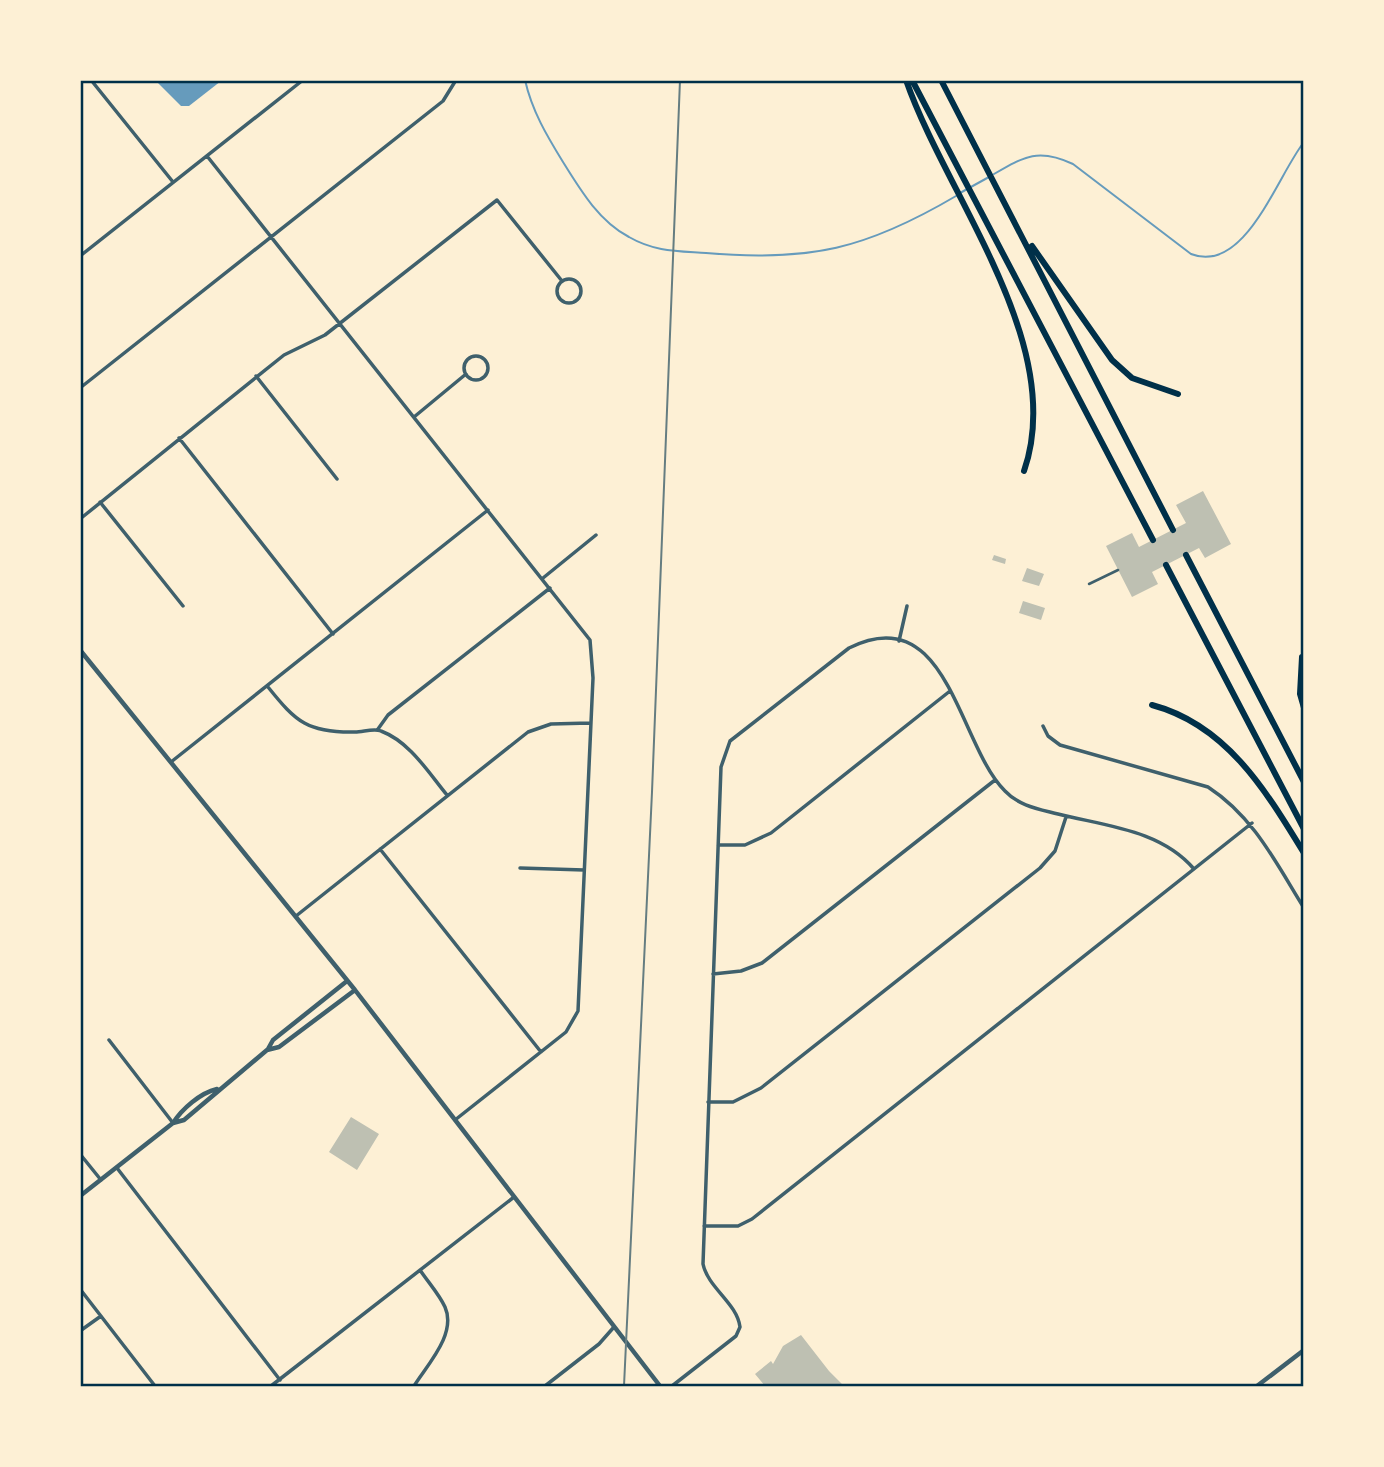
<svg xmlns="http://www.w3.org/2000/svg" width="1384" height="1467" font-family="'PT Sans',sans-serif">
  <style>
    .water { fill: #669bbc }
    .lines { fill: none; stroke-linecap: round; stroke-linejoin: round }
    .stream { stroke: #669bbc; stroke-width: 2 }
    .building { fill: #bec0b2 }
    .pedestrian { stroke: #3f606c; stroke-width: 2.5 }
    .minor { stroke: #3f606c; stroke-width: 3.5 }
    .tertiary { stroke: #3f606c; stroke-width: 4.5 }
    .motorway { stroke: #003049; stroke-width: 6 }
    .rail { stroke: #657d81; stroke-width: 2 }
    .neatline { fill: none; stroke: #003049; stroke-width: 2.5 }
  </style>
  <rect width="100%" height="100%" fill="#fdf0d5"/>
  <path class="water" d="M156 81H221L189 106H181Z"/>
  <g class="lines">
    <path class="stream" d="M525 80C532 111 547 136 563 162 581 191 599 221 629 237 655 252 678 251 706 253 810 262 866 249 956 196
      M994 174C1025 156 1039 148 1073 164L1191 254C1245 275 1277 176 1304 142
      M960 193 989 177"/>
  </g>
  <path class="building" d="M1203 491 1231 544 1205 558 1199 548 1152 572 1158 584 1132 597 1106 546 1132 533 1139 547 1186 523 1176 505Z
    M994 555 1006 559 1005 564 992 560Z
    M1027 568 1044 574 1039 586 1022 581Z
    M1023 601 1045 608 1041 620 1019 613Z
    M351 1117 379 1134 357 1170 329 1152Z
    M801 1335 829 1371 844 1386H765L755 1374 771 1361 773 1364 783 1346Z"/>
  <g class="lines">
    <path class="pedestrian" d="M1089 584 1118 570"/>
    <path class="minor" d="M91 80 173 182
      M207 156 590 640 593 678 578 1011 566 1032 455 1120
      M80 256 303 80
      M557 291a12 12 0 1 1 24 0a12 12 0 1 1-24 0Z
      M464 368a12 12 0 1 1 24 0a12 12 0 1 1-24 0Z
      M256 376 337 479
      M80 388 443 101 456 80
      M414 417 466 374
      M179 438 333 634
      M100 502 183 606
      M80 519 284 355 325 335 497 200 562 281
      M543 578 596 535
      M899 641 907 606
      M268 687C296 722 308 733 355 732 363 732 374 728 381 731 410 742 428 772 447 795
      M1043 726 1048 736 1060 745 1208 787C1254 817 1276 863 1304 908
      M378 729 388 715 550 588
      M171 762 488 510
      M718 845H745L771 833 950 691
      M380 849 541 1052
      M520 868 584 870
      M296 916 528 732 551 724 590 723
      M713 974 741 971 762 963 995 780
      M109 1040 173 1123
      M708 1102H733L761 1088 1040 868 1055 851 1066 817
      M80 1154 101 1180
      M117 1168 280 1380
      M704 1226H738L752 1219 1252 823
      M80 1289 155 1386
      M80 1331 101 1316
      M271 1386 514 1197
      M414 1386C427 1365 457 1334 445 1307 439 1294 428 1282 420 1270
      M545 1386 599 1344 614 1327
      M672 1386 736 1336 740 1327C737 1303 708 1288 703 1264L721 767 730 741 849 648C948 598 958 745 1005 791 1019 806 1039 809 1058 814 1106 826 1161 830 1194 869"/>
    <path class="tertiary" d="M80 650 355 990 660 1386
      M268 1049 273 1040 347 981
      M173 1123C182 1109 200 1093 217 1089
      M80 1196 173 1123 184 1120 267 1050 279 1047 355 990
      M1257 1386 1304 1350"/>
    <path class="motorway" d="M906 80C946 196 1068 344 1024 471
      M912 80 1153 540
      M941 80 1173 530
      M1032 246 1112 360 1132 378 1178 394
      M1186 555 1304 782
      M1166 565 1304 829
      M1302 657 1300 694 1304 708
      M1152 705C1227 725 1266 791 1304 853"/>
    <path class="rail" d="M624 1386 652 792 680 80"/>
  </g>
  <rect width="1384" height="1467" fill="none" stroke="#fdf0d5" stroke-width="164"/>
  <rect x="82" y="82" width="1220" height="1303" class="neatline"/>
</svg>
